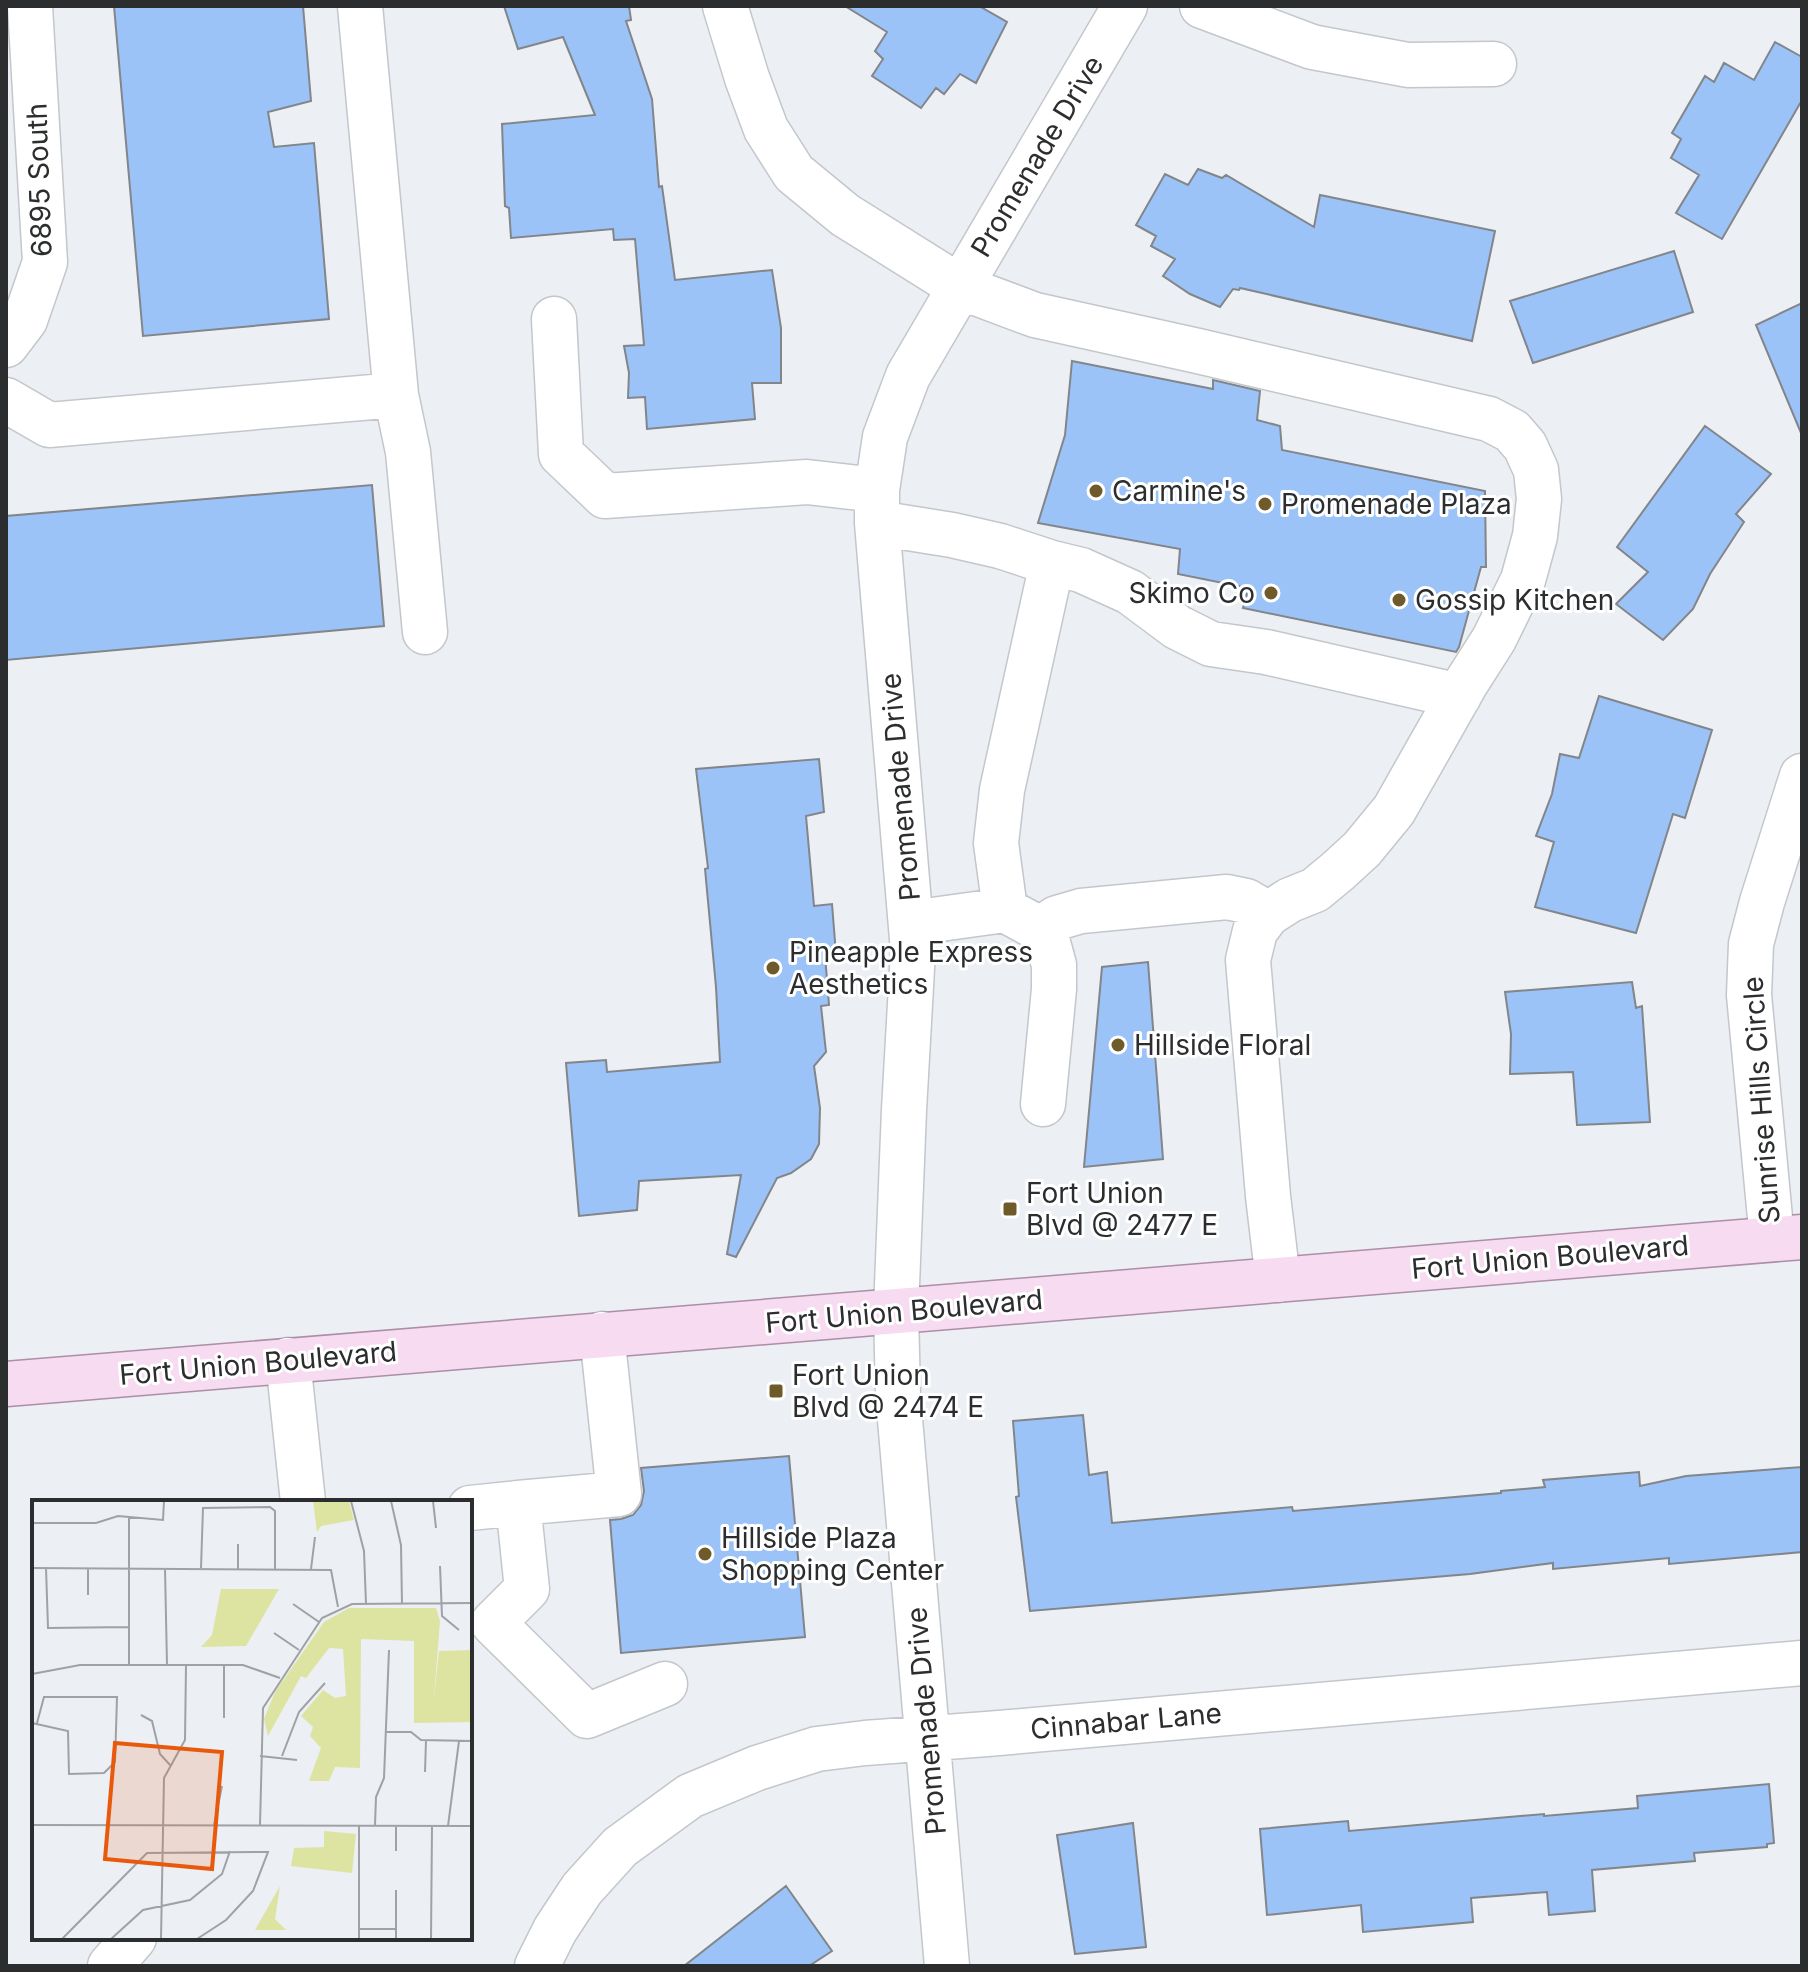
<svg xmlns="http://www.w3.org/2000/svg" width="1808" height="1972" font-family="Inter,sans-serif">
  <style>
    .building { fill: #9cc3f8; stroke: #828589; stroke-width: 2 }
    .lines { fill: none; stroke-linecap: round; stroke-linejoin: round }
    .minor-casing { stroke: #c3c7cb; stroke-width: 47 }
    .major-casing { stroke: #ac8ea6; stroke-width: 47 }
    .minor { stroke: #fff; stroke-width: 44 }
    .major { stroke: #f7dbf1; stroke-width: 44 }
    .poi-dot { fill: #6f5a29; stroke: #fff; stroke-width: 3 }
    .labels { text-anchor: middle; stroke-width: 6; stroke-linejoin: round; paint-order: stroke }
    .street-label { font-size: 28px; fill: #2b2d2e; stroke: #fff }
    .poi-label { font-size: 28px; fill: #2b2d2e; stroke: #fff; text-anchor: start }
    .inset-road { fill: none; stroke: #9fa1a5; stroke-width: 2 }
    .view { fill: #e8590c; fill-opacity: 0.15; stroke: #e8590c; stroke-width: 4 }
    .inset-edge { fill: none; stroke: #2b2d2e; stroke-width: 4 }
  </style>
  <rect width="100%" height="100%" fill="#eceff4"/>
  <path class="building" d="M114 6H303L311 101 268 112 274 147 314 143 329 319 143 336Z
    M504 6H629L631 20 626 21 652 99 659 187 662 186 675 280 772 270 781 328V383H752L755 419 647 429 645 397 628 398 629 373 624 346 644 345 635 239 614 240 613 229 511 238 509 208 505 206 502 124 595 115 563 37 518 49Z
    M845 6H979L1007 22 976 83 960 74 944 94 936 88 921 108 872 76 883 59 875 51 887 32Z
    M1775 42 1802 57V100L1722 239 1676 213 1699 175 1671 158 1681 139 1672 133 1705 76 1714 82 1724 63 1754 80Z
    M1198 169 1222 178 1226 175 1314 227 1320 195 1495 231 1472 341 1240 288 1239 290 1233 289 1220 307 1190 294 1163 276 1175 259 1151 246 1156 236 1136 225 1165 174 1188 185Z
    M1674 251 1693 312 1533 363 1510 301Z
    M1802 303V433H1801L1756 325Z
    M1072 361 1213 389V380L1260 391 1257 420 1280 426 1282 450 1485 491 1486 567H1481L1459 647 1456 652 1243 608 1248 588 1178 574 1180 549 1038 523 1065 435Z
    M1705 426 1771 474 1736 514 1744 522 1710 574 1693 609 1663 640 1616 604 1648 572 1617 547Z
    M372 485 384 626 6 660V516Z
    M1599 696 1712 730 1685 818 1673 814 1636 933 1535 907 1554 842 1536 836 1552 794 1560 754 1579 758Z
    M819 759 824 812 806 816 814 906 832 904 836 954 825 955 829 1005 821 1006 826 1052 814 1066 820 1108 819 1144 811 1159 791 1173 777 1178 736 1257 727 1254 741 1175 639 1181 637 1210 579 1216 566 1063 606 1060 607 1072 720 1062 716 987 705 869 708 868 696 769Z
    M1148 962 1163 1159 1084 1167 1102 967Z
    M1632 982 1636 1008 1642 1006 1650 1122 1577 1125 1573 1072 1510 1074 1511 1034 1505 992Z
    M1083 1415 1089 1475 1107 1472 1112 1523 1292 1507 1293 1511 1501 1493V1491L1545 1487 1543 1480 1639 1472 1640 1486 1686 1476 1802 1467V1552L1669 1564V1558L1553 1569V1563L1470 1574 1030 1611 1016 1497 1019 1496 1013 1421Z
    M789 1456 805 1637 621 1653 610 1520 621 1519 633 1515 641 1505 644 1491 641 1468Z
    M1769 1784 1774 1843 1767 1844V1847L1694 1853 1695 1861 1592 1870 1595 1911 1549 1915 1547 1892 1471 1898 1473 1922 1363 1932 1361 1905 1267 1915 1260 1829 1348 1821 1349 1831 1544 1814V1816L1638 1808 1637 1796Z
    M1133 1823 1146 1947 1075 1954 1057 1835Z
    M786 1886 832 1951 809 1966H684Z"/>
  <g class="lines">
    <g class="minor-casing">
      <path id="minor" d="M725 6 747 78 766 129 794 173 845 215 960 287 1035 315 1198 351 1489 419 1512 431 1525 446 1536 470 1539 499 1535 536 1523 580 1494 639 1466 683 1394 810 1362 849 1338 871 1315 890 1290 900 1268 914 1255 931 1248 960 1268 1196 1278 1280
        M1202 6 1312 47 1408 65 1494 64
        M554 319 561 454 605 496 807 482 877 490
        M6 345 25 320 45 262 30 6
        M396 395 408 452 425 632
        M6 400 49 425 396 395 360 6
        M877 523 952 535 1000 546 1052 563 1002 790 996 843 1005 910
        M1052 563 1081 570 1130 592 1177 627 1211 644 1266 652 1459 696
        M911 923 1005 910 1040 929 1048 943 1054 965V989L1043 1104
        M1040 929 1057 918 1081 911 1227 897 1246 901 1268 914
        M1772 1239 1749 995 1751 944 1762 902 1802 776
        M288 1360 303 1502
        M518 1503 619 1494 602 1334
        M470 1508 518 1503 527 1589 493 1623 587 1716 665 1684
        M110 1966 134 1938
        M537 1966 555 1930 582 1889 620 1847 690 1796 757 1768 817 1749 865 1743 987 1734 1802 1663
        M947 1966 898 1396 896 1310 904 1110 913 951 877 523V490L885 437 908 376 1125 6"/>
    </g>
    <g class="major-casing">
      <path id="major" d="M6 1384 1802 1237"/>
    </g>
    <use href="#minor" class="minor"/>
    <use href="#major" class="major"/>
  </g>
  <g class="poi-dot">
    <circle cx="1096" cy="491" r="8"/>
    <circle cx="1265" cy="504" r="8"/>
    <circle cx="1271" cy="593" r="8"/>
    <circle cx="1399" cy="600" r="8"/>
    <circle cx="773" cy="968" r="8"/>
    <circle cx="1118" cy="1045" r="8"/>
    <rect x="1002" y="1201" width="16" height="16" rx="4"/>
    <rect x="768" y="1383" width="16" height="16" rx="4"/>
    <circle cx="705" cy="1554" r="8"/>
  </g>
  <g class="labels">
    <g class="street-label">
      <text transform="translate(1037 156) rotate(-59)" y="10">Promenade Drive</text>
      <text transform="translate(39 180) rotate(-92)" y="10">6895 South</text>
      <text transform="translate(900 787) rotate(-95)" y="10">Promenade Drive</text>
      <text transform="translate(1761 1100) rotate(-94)" y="10">Sunrise Hills Circle</text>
      <text transform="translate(1550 1257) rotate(-5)" y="10">Fort Union Boulevard</text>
      <text transform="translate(904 1311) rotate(-5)" y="10">Fort Union Boulevard</text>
      <text transform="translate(258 1363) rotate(-5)" y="10">Fort Union Boulevard</text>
      <text transform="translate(926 1721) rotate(-95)" y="10">Promenade Drive</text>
      <text transform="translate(1126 1721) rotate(-5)" y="10">Cinnabar Lane</text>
    </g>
    <g class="poi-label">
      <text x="1112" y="501">Carmine's</text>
      <text x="1281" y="514">Promenade Plaza</text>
      <text x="1255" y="603" text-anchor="end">Skimo Co</text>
      <text x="1415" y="610">Gossip Kitchen</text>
      <text x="789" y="962">Pineapple Express<tspan x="789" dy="32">Aesthetics</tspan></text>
      <text x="1134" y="1055">Hillside Floral</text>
      <text x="1026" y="1203">Fort Union<tspan x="1026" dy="32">Blvd @ 2477 E</tspan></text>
      <text x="792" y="1385">Fort Union<tspan x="792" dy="32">Blvd @ 2474 E</tspan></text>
      <text x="721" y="1548">Hillside Plaza<tspan x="721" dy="32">Shopping Center</tspan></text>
    </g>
  </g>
  <g transform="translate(32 1500)">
    <rect width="440" height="440" fill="#eceff4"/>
    <path d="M317 108H404L408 121 402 198H440V222L382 223V141L329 139 328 268 303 267 297 281H277L289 248 278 236 281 227 269 216 291 190 303 198 314 196 311 149 297 148 274 178 269 176 236 236 232 219 243 192 292 122ZM292 331 324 334 320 373 259 366 262 348 292 347ZM248 386 243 419 254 430H223Z" fill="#dde4a1"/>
    <path d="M281 1H317L322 20 289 26 285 32ZM189 89H247L214 146 169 147 180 135ZM440 150V198H402L407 151Z" fill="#dde4a1"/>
    <path d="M195 104a12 12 0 1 1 24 0a12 12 0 1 1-24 0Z" fill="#dde4a1"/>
    <path class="inset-road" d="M319 1 332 51 334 104M359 1 369 45 370 104M401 1 404 28M97 17V165M0 23H64L86 16 131 20 132 1M206 44V69M408 66 410 116 427 130M0 68 299 70 306 107M14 68 16 128 97 127M169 68 171 8 238 7 243 11V69M133 69 135 165M279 69 283 37M56 95V68M261 104 287 122M242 133 267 150M0 174 48 165H211L248 178M109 215 120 221 128 254 138 265M192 218V165M0 223 36 231 37 274 72 273 83 262 85 197H12L5 223M354 232H379L389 240 440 241M228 256 265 260M250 256 267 212 293 183M393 272 394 240M0 325 440 326M182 325 190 286M228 325 231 208 290 118 320 104 440 103M343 325 344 297 352 278 357 150M416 326 427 241M364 351V326M327 429H364M30 439 115 353 236 352 221 391 194 420 165 439M79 439 111 410 158 400 190 374 198 351M129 439 132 278 153 240 154 165M327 439V326M364 439V390M399 439 400 326M439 439V326"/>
    <path class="view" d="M83 243 190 252 180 369 73 359Z"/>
    <rect width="440" height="440" class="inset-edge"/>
  </g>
  <rect width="1808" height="1972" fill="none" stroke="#2b2d2e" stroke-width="16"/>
</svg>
